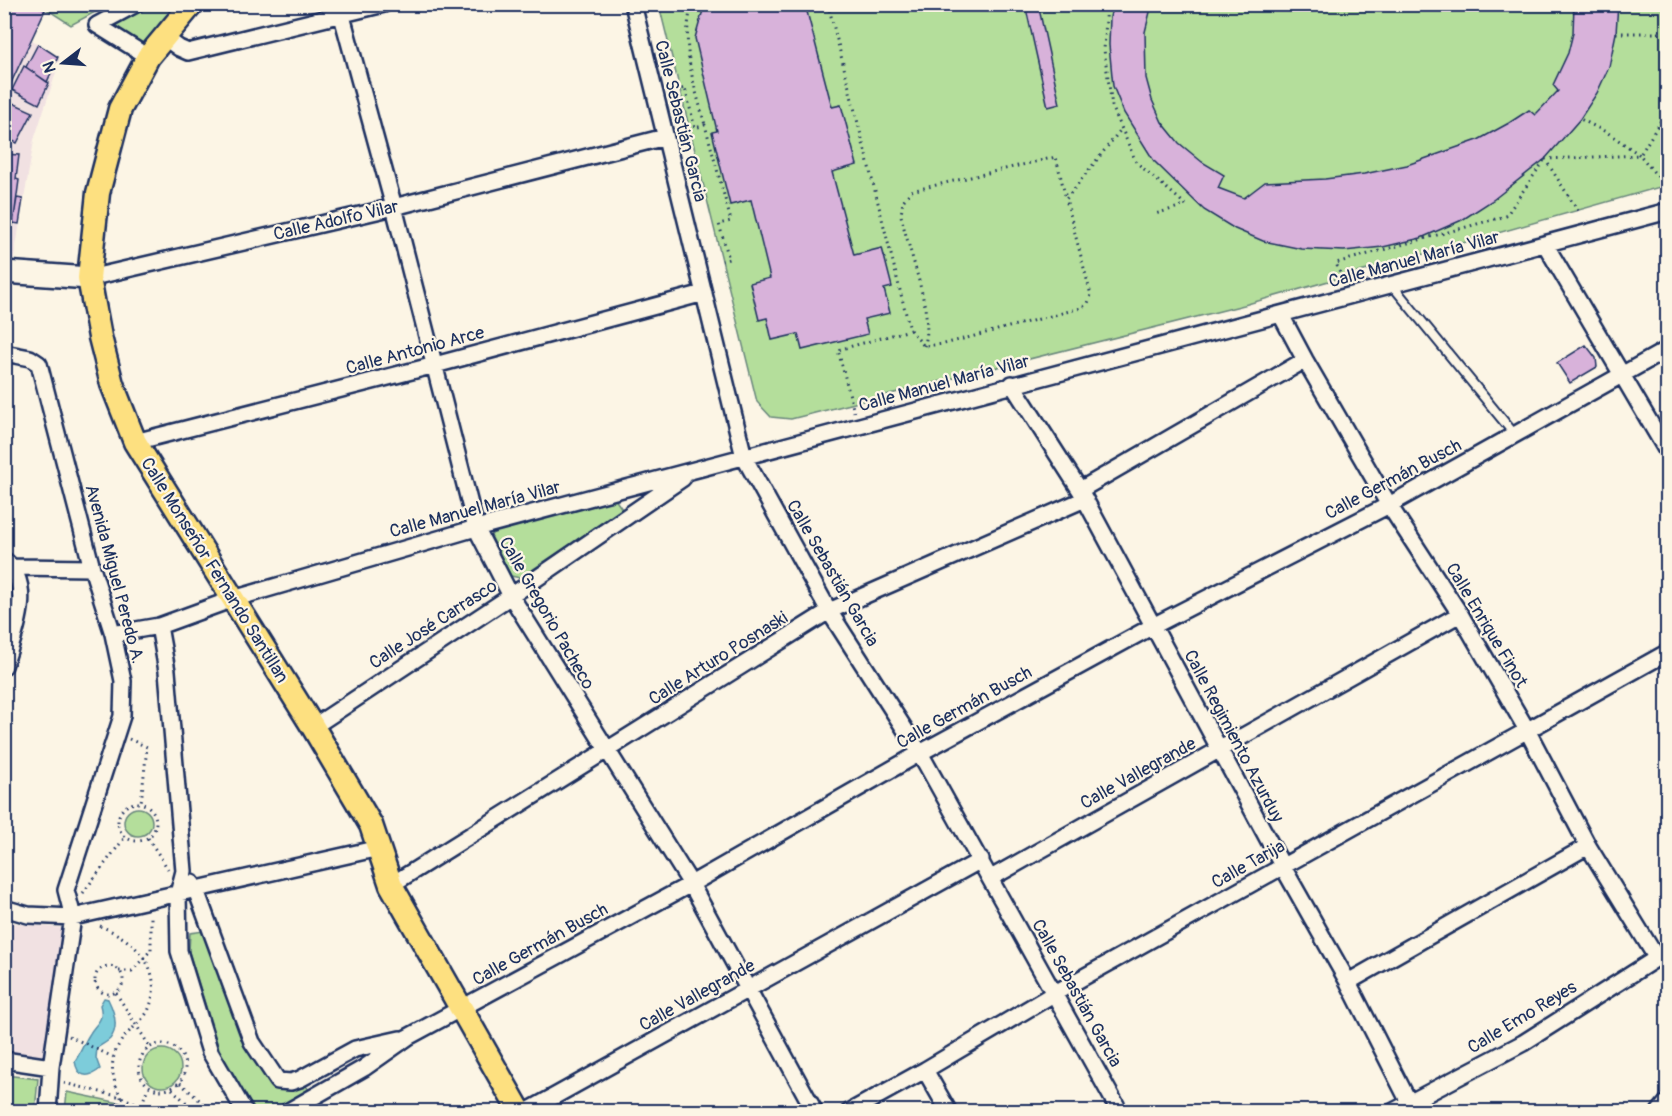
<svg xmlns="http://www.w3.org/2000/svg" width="1672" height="1116" font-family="Pangolin,sans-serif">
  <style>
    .built { fill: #f1e1e2 }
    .green { fill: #b4de9b; stroke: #68867c; stroke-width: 1.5 }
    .water { fill: #7dccda; stroke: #568da8; stroke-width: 1.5 }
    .building { fill: #d8b2da; stroke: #1b2f5e; stroke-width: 1.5 }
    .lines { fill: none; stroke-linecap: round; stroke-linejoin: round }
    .lane-casing { stroke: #1b2f5e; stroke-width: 12 }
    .street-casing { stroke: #1b2f5e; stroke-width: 20 }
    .secondary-casing { stroke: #1b2f5e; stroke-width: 26 }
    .primary-casing { stroke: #1b2f5e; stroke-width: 27 }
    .path { stroke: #1b2f5e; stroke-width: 3; stroke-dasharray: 1.5 4.5; stroke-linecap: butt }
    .lane { stroke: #fcf5e5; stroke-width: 8 }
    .street { stroke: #fcf5e5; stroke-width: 15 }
    .secondary { stroke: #fcf5e5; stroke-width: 21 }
    .primary { stroke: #fde080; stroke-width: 22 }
    .labels { text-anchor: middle; stroke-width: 4.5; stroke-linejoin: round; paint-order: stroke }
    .street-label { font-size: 18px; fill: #1b2f5e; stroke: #fcf5e5 }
  </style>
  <rect width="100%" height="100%" fill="#fcf5e5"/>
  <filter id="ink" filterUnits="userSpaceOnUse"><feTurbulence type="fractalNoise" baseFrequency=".0167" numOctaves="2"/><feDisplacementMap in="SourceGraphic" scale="12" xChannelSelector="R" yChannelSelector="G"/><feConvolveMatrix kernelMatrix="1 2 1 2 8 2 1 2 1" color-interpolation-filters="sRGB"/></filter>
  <g filter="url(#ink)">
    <path class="built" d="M43 4 46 7 31 39 60 60 34 140 14 258 4 257V5Z
      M5 921 26 925 65 928 49 1051 43 1055 24 1056 5 1051Z"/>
    <path class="green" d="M40 5H108L71 25Z
      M148 5H178L141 47 115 28 118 22Z
      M659 5H1667V185L1244 305 791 419 771 417 757 402Z
      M615 499 622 509 520 578 511 576 491 536 495 529Z
      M124 822a14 14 0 1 1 28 0a14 14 0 1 1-28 0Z
      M204 931 238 1026 272 1086 289 1091 306 1086 311 1092 273 1111H252L220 1052 189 952 190 933Z
      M143 1068a19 19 0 1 1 38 0a19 19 0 1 1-38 0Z
      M5 1075 38 1079 35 1111H5Z
      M67 1092 129 1105 143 1111H65Z"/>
    <path class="water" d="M104 998 108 999C114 1011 120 1027 110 1039 107 1042 101 1045 97 1048L96 1058 100 1069C88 1079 77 1077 75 1061 81 1052 84 1043 89 1035 95 1023 105 1022 100 1005Z"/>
    <path class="building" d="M13 4H35L45 10 10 85 4 83V21Z
      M708 4H805L832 107 841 105 857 165 832 172 854 255 882 248 892 287 884 289 890 313 864 319 868 334 802 350 798 334 772 340 767 318 759 320 750 283 770 278 751 200 730 205 712 132 717 131 695 38 703 10Z
      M1025 4H1038L1060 104 1048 107Z
      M1113 4H1152L1145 32 1146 78 1152 100 1162 122 1179 143 1202 162 1224 175 1218 188 1244 198 1265 182 1325 179 1364 174 1407 165 1478 140 1509 123 1529 110 1535 115 1558 91 1553 85 1568 53 1573 33 1574 4H1618L1616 33 1609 67 1597 93 1580 119 1545 159 1493 200 1462 220 1421 238 1383 247 1344 251 1302 249 1263 241 1235 229 1204 210 1154 161 1124 113 1113 86 1109 45 1110 17Z
      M38 44 58 57 47 82 26 67Z
      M24 66 49 83 39 104 12 90Z
      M4 99 33 112 17 143 4 137Z
      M4 154 19 155 16 179 19 180 13 225 4 224Z
      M17 198 23 199 19 224 13 223Z
      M1586 345 1596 358 1597 367 1570 383 1557 363Z"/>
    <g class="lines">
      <g class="lane-casing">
        <path id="lane" d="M1392 285 1515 435"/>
      </g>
      <g class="street-casing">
        <path id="street" d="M136 4 97 25 148 57
          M633 4 744 457 829 611 920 753 1120 1112
          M342 16 394 207 476 528 511 596 691 884 815 1112
          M164 37 179 48 188 52 384 4
          M1545 244 1668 453
          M89 278 394 207 665 137
          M1281 315 1305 360 1389 505 1460 614 1527 730 1588 846 1656 957
          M4 353 30 358 39 364 92 568 113 634 123 681 122 716 66 890 73 917 51 1067 48 1112
          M1012 384 1080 490 1283 867 1348 982 1414 1112
          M135 442 435 365 704 293
          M1080 490 1305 360
          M4 560C36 585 14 635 4 666
          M14 567 92 568
          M159 626 167 671 184 871 178 894 179 951 210 1052 245 1112
          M113 634 159 626 233 599 476 528 1668 211
          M313 727 511 596 683 478
          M991 878 1460 614
          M192 883 196 890 252 1042 278 1081 291 1082 300 1079 355 1049 400 1039
          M391 885 829 611 1085 499
          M4 908 28 915 73 917 379 848
          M1348 982 1588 846
          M4 1060 51 1067
          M925 1070 949 1112
          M287 1112 364 1068 408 1037 691 884 920 753 1153 626 1389 505 1668 349
          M526 1112 981 860
          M849 1112 925 1070 1055 993 1668 652
          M1392 1112 1523 1043 1668 951
          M1659 1112 1668 1101"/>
      </g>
      <g class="secondary-casing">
        <path id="secondary" d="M4 272 89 278"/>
      </g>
      <g class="primary-casing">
        <path id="primary" d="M192 4 148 57 120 109 98 193 89 278 100 337 112 384 135 442 313 727 371 825 391 885 520 1112"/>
      </g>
      <path class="path" d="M692 4C680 49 694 82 705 125
        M828 4 910 330 838 350 854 412
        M1107 4 1104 50 1112 106 1136 162 1186 205 1155 214
        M1616 33H1668
        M670 92 685 88 695 128 705 125 731 221 719 224 729 259 722 261
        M1545 159 1640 155 1608 133 1580 119
        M1545 159 1578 211
        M1665 186 1640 155 1665 114 1668 103
        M1342 278 1336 263 1506 216 1545 159
        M910 330 924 346 944 344 1081 308 1088 303 1091 295 1066 199 1122 128
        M924 346C936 318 907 247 901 215L903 201 911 191 1056 157 1066 199
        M129 739 147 747 141 803
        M118 822a19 19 0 1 1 38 0a19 19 0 1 1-38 0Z
        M148 838 168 869
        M83 893 125 837
        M100 926C136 940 166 970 148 1011 144 1018 136 1025 130 1031 109 1051 108 1072 121 1097L115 1112
        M95 980a14 14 0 1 1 28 0a14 14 0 1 1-28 0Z
        M119 971H132L151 950V914
        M116 993 150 1047
        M69 1036 113 1057
        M139 1067a23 23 0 1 1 46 0a23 23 0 1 1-46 0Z
        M64 1083 121 1097 157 1112
        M180 1083 213 1112
        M172 1089 196 1112
        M142 1104 148 1087"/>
      <use href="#lane" class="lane"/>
      <use href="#street" class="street"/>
      <use href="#secondary" class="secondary"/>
      <use href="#primary" class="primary"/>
    </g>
  </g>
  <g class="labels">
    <g class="street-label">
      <text transform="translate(681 121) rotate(76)" y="6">Calle Sebastián Garcia</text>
      <text transform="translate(336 220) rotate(-13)" y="6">Calle Adolfo Vilar</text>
      <text transform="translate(1414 259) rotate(-15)" y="6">Calle Manuel María Vilar</text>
      <text transform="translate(415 350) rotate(-15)" y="6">Calle Antonio Arce</text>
      <text transform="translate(944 383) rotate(-15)" y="6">Calle Manuel María Vilar</text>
      <text transform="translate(1393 479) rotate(-28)" y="6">Calle Germán Busch</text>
      <text transform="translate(475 509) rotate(-15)" y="6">Calle Manuel María Vilar</text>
      <text transform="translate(215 570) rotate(58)" y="6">Calle Monseñor Fernando Santillan</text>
      <text transform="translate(833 573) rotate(60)" y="6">Calle Sebastián Garcia</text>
      <text transform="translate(115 574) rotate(75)" y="6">Avenida Miguel Peredo A.</text>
      <text transform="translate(547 613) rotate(60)" y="6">Calle Gregorio Pacheco</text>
      <text transform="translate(433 624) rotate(-33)" y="6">Calle José Carrasco</text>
      <text transform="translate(1487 625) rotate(59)" y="6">Calle Enrique Finot</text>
      <text transform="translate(718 658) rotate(-32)" y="6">Calle Arturo Posnaski</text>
      <text transform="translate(964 707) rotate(-29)" y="6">Calle Germán Busch</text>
      <text transform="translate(1234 736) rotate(62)" y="6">Calle Regimiento Azurduy</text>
      <text transform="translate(1138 773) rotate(-29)" y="6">Calle Vallegrande</text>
      <text transform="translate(1248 864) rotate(-29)" y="6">Calle Tarija</text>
      <text transform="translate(540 944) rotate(-29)" y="6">Calle Germán Busch</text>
      <text transform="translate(1077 993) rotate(61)" y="6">Calle Sebastián Garcia</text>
      <text transform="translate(697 995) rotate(-29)" y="6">Calle Vallegrande</text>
      <text transform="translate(1522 1017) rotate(-31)" y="6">Calle Emo Reyes</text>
    </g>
  </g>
  <rect width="1672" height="1116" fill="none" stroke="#fcf5e5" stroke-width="24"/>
  <rect x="12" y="12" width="1648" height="1092" fill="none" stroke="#1b2f5e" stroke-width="2" filter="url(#ink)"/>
  <g transform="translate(63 63) rotate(253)" stroke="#fcf5e5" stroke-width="4.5" paint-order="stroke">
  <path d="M0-4.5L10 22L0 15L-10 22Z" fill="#1b2f5e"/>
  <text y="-9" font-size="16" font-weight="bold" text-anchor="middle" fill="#1b2f5e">N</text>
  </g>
</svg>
